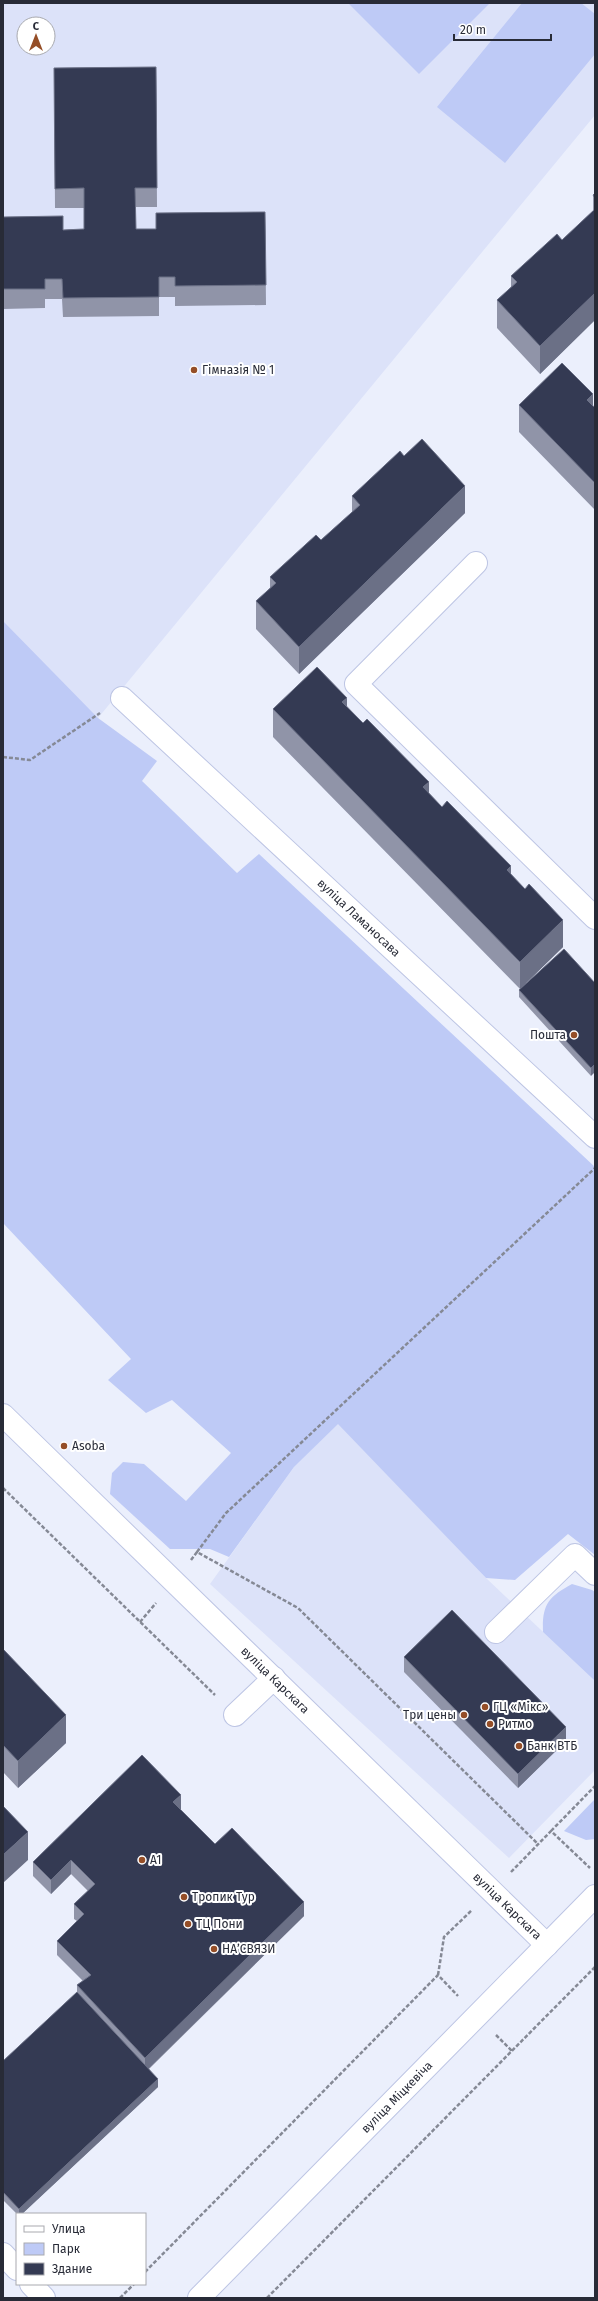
<svg xmlns="http://www.w3.org/2000/svg" width="598" height="2301" font-family="'Fira Sans',sans-serif">
  <style>
    .built { fill: #dce2f9; fill-rule: evenodd }
    .green { fill: #becaf6 }
    .lines { fill: none; stroke-linecap: round; stroke-linejoin: round }
    .minor-casing { stroke: #bdc5e4; stroke-width: 24 }
    .path { stroke: #858995; stroke-width: 2.5; stroke-dasharray: 4 2; stroke-linecap: butt }
    .minor { stroke: #fff; stroke-width: 22 }
    .wall { fill: #9094a8 }
    .shaded-wall { fill: #6b7086 }
    .building { fill: #343a53; stroke: #6b7086 }
    .poi-dot { fill: #954e27; stroke: #fff; stroke-width: 1.5 }
    .labels { text-anchor: middle; stroke-width: 4; stroke-linejoin: round; paint-order: stroke }
    .poi-label { font-size: 12px; fill: #282b37; stroke: #fff; text-anchor: start }
    .street-label { font-size: 12px; fill: #282b37; stroke: #fff }
  </style>
  <rect width="100%" height="100%" fill="#ebeffc"/>
  <path class="built" d="M3 3H595V115L98 718 3 625ZM24 24H48V48H24Z
    M338 1423 486 1578 595 1681V1770L509 1858 210 1584 294 1467Z"/>
  <path class="green" d="M348 3H490L419 74Z
    M522 3H581L595 14V54L505 163 437 107Z
    M3 621 98 718 157 761 142 781 237 873 259 854 595 1167V1555L568 1534 515 1580 486 1578 338 1424 294 1467 229 1557 210 1549H170L110 1494 112 1473 123 1462 144 1464 186 1501 231 1453 172 1400 146 1413 108 1380 131 1359 3 1223Z
    M572 1584 592 1590 595 1592V1681L543 1632C542 1605 548 1597 572 1584Z
    M595 1799V1839L586 1840 564 1831Z"/>
  <g class="lines">
    <g class="minor-casing">
      <g id="minor">
        <path d="M476 563 356 684 595 918"/>
        <path id="s1" d="M122 698 595 1137"/>
        <path id="s2" d="M3 1415 547 1945"/>
        <path d="M496 1632 575 1555 595 1574"/>
        <path d="M235 1715 274 1678"/>
        <path d="M3 2254 17 2269"/>
        <path d="M31 2284 44 2298"/>
        <path id="s3" d="M199 2298 595 1896"/>
      </g>
    </g>
    <path class="path" d="M3 757 30 760 100 713
      M3 1488 215 1695
      M197 1552 226 1513 595 1168
      M191 1560 197 1552 298 1608 538 1844
      M140 1622 156 1603
      M551 1831 595 1786
      M511 1872 551 1831 590 1868
      M438 1975 444 1937 472 1910
      M496 2035 512 2051
      M145 2272 438 1975 458 1996
      M120 2298 134 2284
      M267 2298 595 1967"/>
    <use href="#minor" class="minor"/>
  </g>
  <path class="wall" d="M156 67 157 207H136V229H156L265 212 266 305 175 306V297H159V316L63 317 62 299H45V308L3 309V217L63 230 84 229V208H55L54 68Z
    M595 193V320L540 374 497 328V300L511 287V276L562 240 593 211V195Z
    M519 405H593L595 408V510L519 432Z
    M352 496 465 513 299 674 256 629V601L270 588V577L321 540 352 512Z
    M347 706 442 807 511 875 563 947 526 983H595L591 1076 519 997V990L520 989 273 737V709Z
    M3 1649 66 1743 18 1788 3 1772Z
    M404 1657 566 1741 518 1788 404 1672Z
    M180 1809 215 1844 304 1916 149 2069 158 2087 22 2214H17L3 2200V2061L77 1992V1985L83 1981 57 1955V1941L77 1921 74 1919V1904L88 1891 71 1874 51 1894 33 1876V1862Z"/>
  <path class="shaded-wall" d="M595 293V320L540 374V346Z
    M593 394V422L587 400Z
    M465 486V513L299 674V647Z
    M347 698V725L342 702Z
    M429 782V809L423 787Z
    M511 866V894L507 870Z
    M563 920V947L520 989V962Z
    M595 1064V1072L591 1076V1068Z
    M66 1715V1743L18 1788V1761Z
    M566 1727V1741L518 1788V1774Z
    M181 1795V1809L173 1817V1802Z
    M28 1832V1860L3 1883V1855Z
    M71 1860V1874L51 1894V1880Z
    M304 1902V1916L145 2072V2058Z
    M158 2079V2087L22 2214H19V2209Z"/>
  <path class="building" d="M156 67 157 188H135L136 229H156V213L265 212 266 285 175 286V277H159V297L63 298 62 279H45V289H3V217L63 216V230L84 229V188L55 189 54 68Z
    M595 193V198L593 195Z
    M595 209V293L540 346 497 300 517 282 511 276 557 234 562 240Z
    M562 363 593 394 587 400 595 408V483L519 405Z
    M422 439 465 486 299 647 256 601 276 583 270 577 316 535 321 540 360 505 352 496 400 451 404 456Z
    M317 667 347 698 342 702 363 723 367 719 429 782 423 787 442 807 447 801 511 866 507 870 525 889 529 884 563 920 520 962 273 709Z
    M564 949 595 983V1064L591 1068 519 990Z
    M452 1610 566 1727 518 1774 404 1657Z
    M3 1649 66 1715 18 1761 3 1745Z
    M142 1755 181 1795 173 1802 215 1844 232 1828 304 1902 145 2058 77 1985 91 1975 57 1941 84 1914 74 1904 95 1884 71 1860 51 1880 33 1862Z
    M3 1806 28 1832 3 1855Z
    M77 1992 158 2079 19 2209 3 2192V2061Z"/>
  <g class="poi-dot">
    <circle cx="194" cy="370" r="4"/>
    <circle cx="574" cy="1035" r="4"/>
    <circle cx="64" cy="1446" r="4"/>
    <circle cx="485" cy="1707" r="4"/>
    <circle cx="464" cy="1715" r="4"/>
    <circle cx="490" cy="1724" r="4"/>
    <circle cx="519" cy="1746" r="4"/>
    <circle cx="142" cy="1860" r="4"/>
    <circle cx="184" cy="1897" r="4"/>
    <circle cx="188" cy="1924" r="4"/>
    <circle cx="214" cy="1949" r="4"/>
  </g>
  <g class="labels">
    <g class="poi-label">
      <text x="202" y="374">Гімназія № 1</text>
      <text x="566" y="1039" text-anchor="end">Пошта</text>
      <text x="72" y="1450">Asoba</text>
      <text x="493" y="1711">ГЦ «Мікс»</text>
      <text x="456" y="1719" text-anchor="end">Три цены</text>
      <text x="498" y="1728">Ритмо</text>
      <text x="527" y="1750">Банк ВТБ</text>
      <text x="150" y="1864">A1</text>
      <text x="192" y="1901">Тропик Тур</text>
      <text x="196" y="1928">ТЦ Пони</text>
      <text x="222" y="1953">НАʼСВЯЗИ</text>
    </g>
    <g class="street-label">
      <text dy="4" stroke="none"><textPath href="#s1" startOffset="323">вуліца Ламаносава</textPath></text>
      <text dy="4" stroke="none"><textPath href="#s2" startOffset="380">вуліца Карскага</textPath></text>
      <text dy="4" stroke="none"><textPath href="#s2" startOffset="704">вуліца Карскага</textPath></text>
      <text dy="4" stroke="none"><textPath href="#s3" startOffset="282">вуліца Міцкевіча</textPath></text>
    </g>
  </g>
  <rect width="598" height="2301" fill="none" stroke="#282b37" stroke-width="8"/>
  <rect x="16" y="2213" width="130" height="72" fill="#ffffff" stroke="#a9aaaf"/>
  <rect x="24" y="2226" width="20" height="6" fill="#ffffff" stroke="#a9aaaf"/>
  <text x="52" y="2233" font-size="12" fill="#282b37">Улица</text>
  <rect x="24" y="2243" width="20" height="12" fill="#becaf6" stroke="#a9aaaf"/>
  <text x="52" y="2253" font-size="12" fill="#282b37">Парк</text>
  <rect x="24" y="2263" width="20" height="12" fill="#343a53" stroke="#a9aaaf"/>
  <text x="52" y="2273" font-size="12" fill="#282b37">Здание</text>
  <g transform="translate(36 36)"><circle r="19" fill="#ffffff" stroke="#a9aaaf"/>
  <path d="M0-3L7 15L0 10L-7 15Z" fill="#954e27"/>
  <text y="-6" font-size="11" font-weight="bold" text-anchor="middle" fill="#282b37">С</text>
  </g>
  <path d="M454 34v6h97v-6" fill="none" stroke="#282b37" stroke-width="2"/>
  <text x="460" y="34" font-size="12" fill="#282b37" stroke="#ffffff" stroke-width="3" paint-order="stroke">20 m</text>
</svg>
